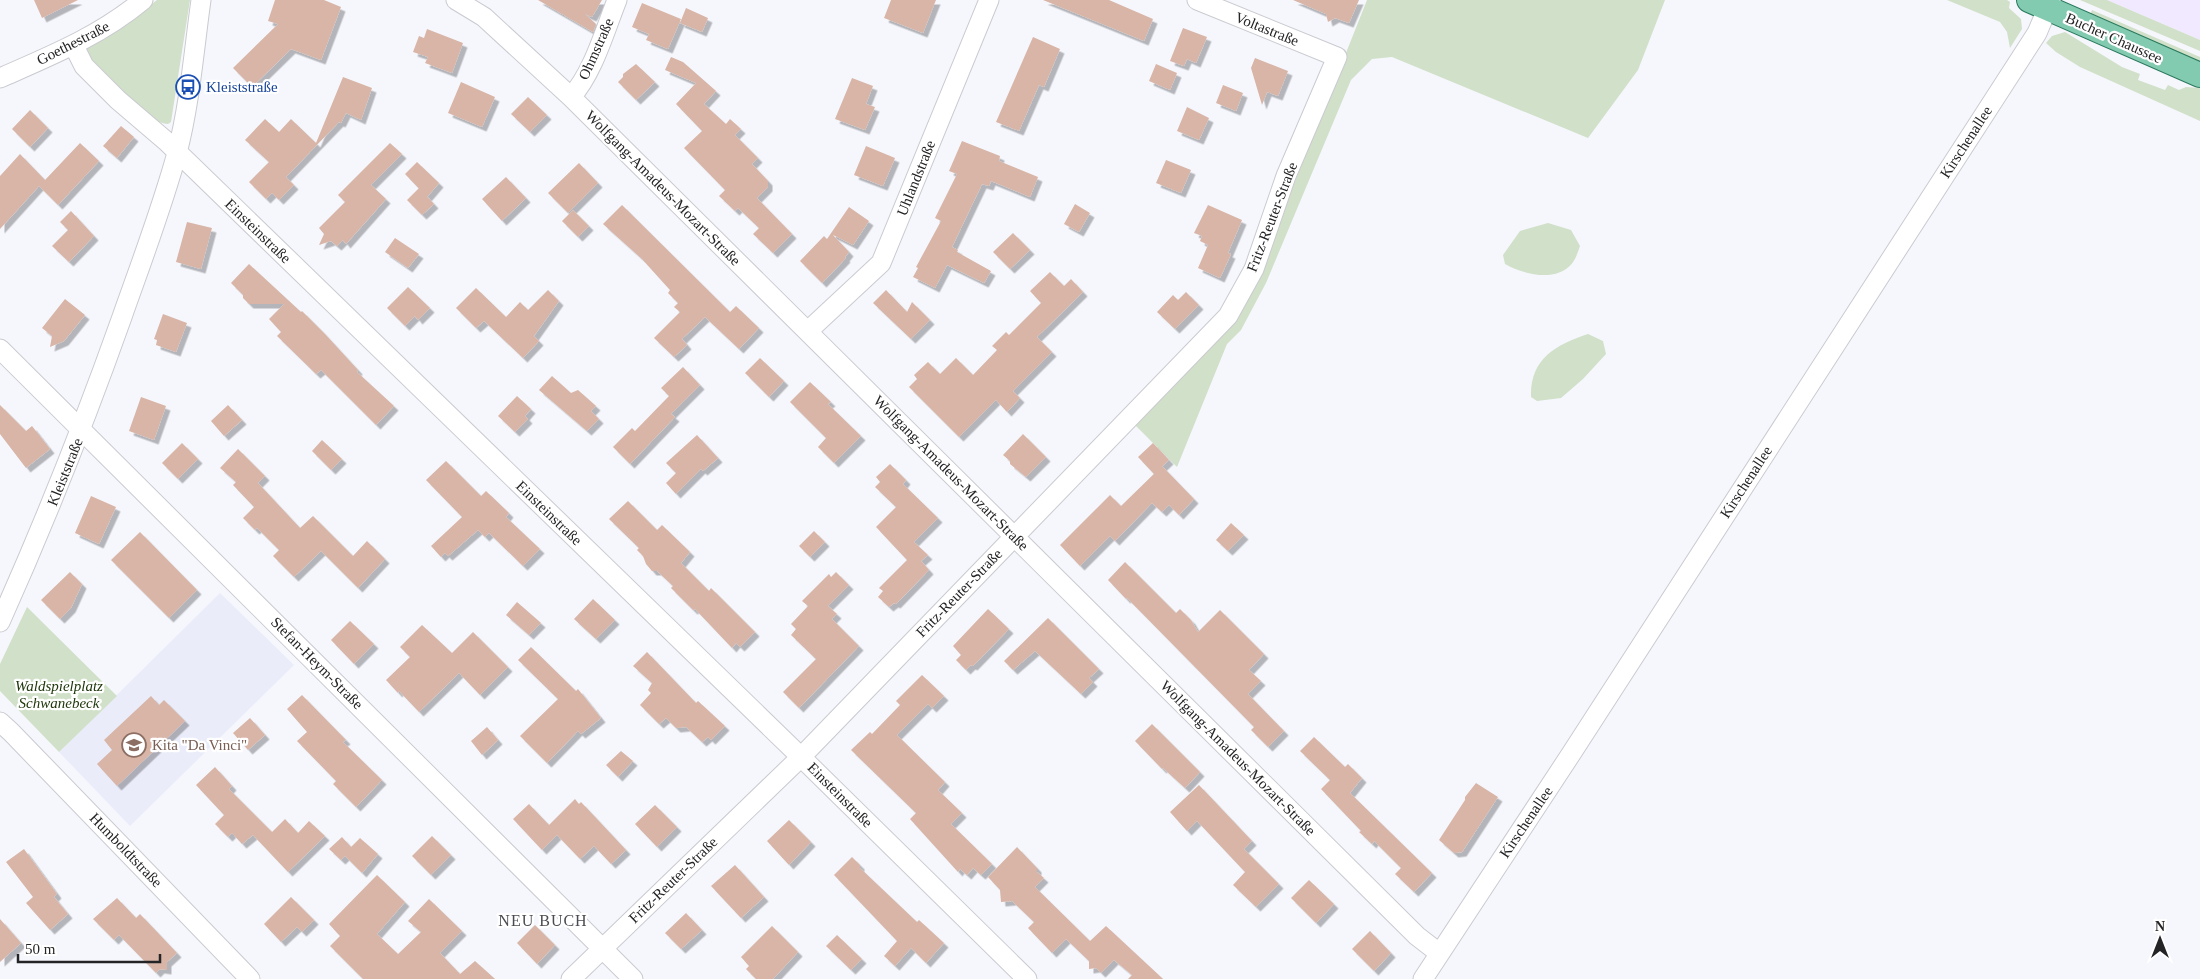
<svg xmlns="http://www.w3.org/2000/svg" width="2200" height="979" font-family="'Times New Roman',serif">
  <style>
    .commercial { fill: #f0e9ff }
    .built { fill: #eaecf9 }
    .green { fill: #d1e0c8 }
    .building { fill: #d8b5a7; filter: url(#shadow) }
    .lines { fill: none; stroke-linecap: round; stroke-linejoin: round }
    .minor-casing { stroke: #cacbd0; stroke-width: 21 }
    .major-casing { stroke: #2a795d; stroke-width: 26 }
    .minor { stroke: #fff; stroke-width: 19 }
    .major { stroke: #82cab0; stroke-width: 24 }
    .labels { text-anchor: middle; stroke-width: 4.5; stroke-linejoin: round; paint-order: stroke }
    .street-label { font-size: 15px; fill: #242426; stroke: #fff }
    .transit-label { font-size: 15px; fill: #164399; stroke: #fff; text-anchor: start }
    .park-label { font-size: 15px; font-style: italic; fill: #20380c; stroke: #fff }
    .education-label { font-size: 15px; fill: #785e54; stroke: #fff; text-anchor: start }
    .neighbourhood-label { font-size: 16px; letter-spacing: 1px; fill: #4b4c51; stroke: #fff }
  </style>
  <defs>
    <filter id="shadow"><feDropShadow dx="4.5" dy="4.5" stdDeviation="0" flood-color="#0004"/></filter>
  </defs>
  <rect width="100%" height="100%" fill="#f6f7fd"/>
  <path class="commercial" d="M2107 0H2200V40Z"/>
  <path class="built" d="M220 593 294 665 130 826 59 752Z"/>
  <path class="green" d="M157 0H190L171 122 168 124C146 124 97 67 80 49L122 27Z
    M1367 0H1665L1638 70 1588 138 1392 57 1372 59 1351 80 1266 283 1241 330 1227 344 1177 467 1134 424 1244 307 1251 292Z
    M1947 0H2007L2010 2 2009 8 2021 19 2022 29 2010 48 2007 32 2000 22Z
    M2080 0H2107L2200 40V51Z
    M2092 10 2200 57V63L2090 15Z
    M2065 32 2122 67 2140 74 2138 80 2165 90 2168 85 2179 90 2186 87 2200 88V121L2080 67 2056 52 2046 43 2052 36Z
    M1548 223 1571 230 1580 246C1577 255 1574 264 1566 269 1549 281 1521 273 1505 264L1503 255 1520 231Z
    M1588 334 1603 341 1606 354 1583 379 1561 398 1537 401 1531 397C1530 359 1555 345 1588 334Z
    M27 607 117 696 59 752 0 691V664Z"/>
  <path class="building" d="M34 0H78L42 18Z
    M275 0H324L341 7 321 60 291 49 252 87 233 68 278 24 268 21Z
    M538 0H602L592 17 585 14 596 24 593 32Z
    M891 0H936L923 33 884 18Z
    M1043 0H1109L1153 19 1144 41Z
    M1293 0H1359L1349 23 1335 18 1328 22 1326 14Z
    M642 3 681 19 668 49 646 40 649 34 632 27Z
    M686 8 708 18 702 32 680 23Z
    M1183 28 1207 37 1196 63 1187 59 1184 66 1170 61Z
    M427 29 463 43 452 73 425 63 428 57 413 52 419 36 424 38Z
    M1033 37 1060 49 1044 87 1039 85 1019 131 996 122Z
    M671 57 683 62 716 91 704 104 726 124 730 119 741 129 735 135 758 158 752 164 768 181V187L757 198 792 234 773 253 753 234 759 228 738 208 735 211 719 196 725 190 684 148 702 131 676 104 696 83 665 70Z
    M1255 58 1288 71 1278 96 1267 92 1262 105 1251 68Z
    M636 64 655 82 636 100 618 82 623 77V74Z
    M1156 64 1177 73 1170 90 1149 81Z
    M343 77 372 88 361 120 346 113 341 123 339 122 286 177 294 185 279 200 272 193 266 199 249 182 269 162 245 140 265 119 279 132 291 119 316 143Z
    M852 78 873 86 866 104 875 107 865 130 835 119Z
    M461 82 495 97 482 127 448 113Z
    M1223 85 1243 93 1236 111 1216 103Z
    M528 97 547 115 530 132 511 114Z
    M1187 107 1209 118 1199 140 1177 131Z
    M30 110 48 128 30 147 12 129Z
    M121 126 134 137 117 158 103 146Z
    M962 141 1000 156 999 161 1038 177 1030 197 991 181 989 186 982 184 952 247 958 250 957 252 991 271 984 283 947 265 935 288 913 277 918 268 916 267 941 221 935 218 957 174 949 171Z
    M80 143 99 161 58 205 39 186 0 229V176L20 154 45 180Z
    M390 143 402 154 371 185 386 199 346 244 343 240 337 246 331 241 319 245 324 234 319 228 345 202 338 195Z
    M866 146 895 158 883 186 854 175Z
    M1166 160 1191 170 1181 193 1156 183Z
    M417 162 439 183 427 197 405 174Z
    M579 163 598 183 568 213 548 193Z
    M506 177 526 198 502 221 482 199Z
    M419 188 434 204 422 215 407 200Z
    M1075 204 1090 213 1079 232 1064 224Z
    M622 205 730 312 736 306 759 328 739 349 705 317 682 339 687 345 674 357 654 338 680 312 674 307 678 303 668 293 670 290 642 259 603 224Z
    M1208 205 1242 220 1228 253 1231 254 1220 278 1198 268 1208 245 1200 241 1202 236 1194 233Z
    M849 207 869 221 853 245 833 235 849 252 845 257 846 258 822 283 800 261 824 236 827 239Z
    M573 210 589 226 578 237 562 221Z
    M71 211 94 236 69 262 52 246 68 230 60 222Z
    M187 222 212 228 201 269 176 262Z
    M1013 233 1030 250 1010 269 993 252Z
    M395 238 419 254 408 268 385 252Z
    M249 264 301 312 302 311 324 333 358 370 357 372 394 406 376 425 321 370 316 374 277 336 281 332 269 319 284 304H249L243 298V295L231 283Z
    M1050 272 1064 286 1071 279 1083 292 1037 337 1052 352 1013 391 1020 398 1007 412 996 400 959 437 909 387 917 379 914 375 928 362 940 374 956 358 973 375 997 350 992 346 1006 332 1009 335 1041 303 1030 291Z
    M408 287 430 308 418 320 415 316 405 326 387 308Z
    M476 288 506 317 520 302 528 310 548 290 559 301 534 336 539 341 523 358 484 321 476 328 456 308Z
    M886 290 907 312 912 302 930 320 911 339 873 303Z
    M1186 292 1199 305 1175 329 1157 312 1173 295 1178 300Z
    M65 299 85 315 64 341 50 347 52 336 42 328Z
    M163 314 187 323 176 352 156 345 157 340 154 339Z
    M760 358 784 381 769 397 745 373Z
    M683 367 700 385 671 414 675 417 630 464 613 447 632 428 635 431 669 396 661 388Z
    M552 376 571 393 578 390 596 406 591 411 599 419 587 431 539 390Z
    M810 382 831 402 828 404 861 436 834 463 818 447 826 438 790 402Z
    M517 396 531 409 525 416 528 419 515 432 498 416Z
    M141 397 166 406 154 440 129 431Z
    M0 405 26 431 32 426 50 449 26 468 0 434Z
    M228 405 242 420 224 436 211 421Z
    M1023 434 1046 457 1026 477 1010 464V461L1003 455Z
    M697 435 718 458 703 471 701 469 676 494 666 483 676 473 666 463Z
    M322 440 342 459 331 470 312 451Z
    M182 443 198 459 178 479 162 463Z
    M1153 443 1169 460 1154 474 1138 457Z
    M238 449 265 476 258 483 300 528 313 516 353 556 367 541 385 559 358 588 321 551 294 577 273 556 279 550 257 528 255 530 243 518 254 507 233 485 236 482 220 468Z
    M446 461 481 496 486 491 509 513 506 517 540 549 523 566 489 533 485 537 478 530 448 556 445 553 441 557 431 546 462 517 426 480Z
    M890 464 906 480 903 484 938 518 914 542 928 555 921 561 929 570 896 604 894 603 889 607 878 597 883 591 879 588 907 560 876 527 896 507 875 487 880 482 876 477Z
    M1162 466 1194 499 1179 515 1169 505 1162 512 1152 503 1115 541 1110 536 1080 566 1060 545 1110 495 1121 506Z
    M91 496 116 507 99 544 75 533Z
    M628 501 657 530 662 525 690 552 681 563 709 591 711 588 755 632 740 647 736 643 732 648 695 609 693 610 671 588 673 586 657 571H652L646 564 643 556 637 550 639 548 609 519Z
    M1231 523 1244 535 1228 551 1216 540Z
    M814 531 825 542 810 557 799 546Z
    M140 532 197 590 169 618 111 560Z
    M1125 562 1176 613 1180 609 1191 620 1198 632 1220 610 1264 654 1249 670 1261 681 1248 694 1284 731 1268 747 1251 730 1254 727 1127 598 1126 599 1108 580Z
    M70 572 82 584 71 608 60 619 41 600Z
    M836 572 849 585 828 606 837 614 832 619 859 646 799 708 783 692 816 659 791 635 796 629 791 624 808 606 802 601 829 574 831 577Z
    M593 599 615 620 596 639 574 619Z
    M517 602 541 623 529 635 506 615Z
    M988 609 1009 629 973 666 971 665 966 670 956 660 961 655 953 646Z
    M1048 618 1099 669 1089 678 1093 682 1081 694 1035 651 1013 670 1004 661Z
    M350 621 374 644 354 664 331 640Z
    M422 625 452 653 473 632 508 667 480 695 459 673 419 712 399 691 398 693 386 680 410 657 400 647Z
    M531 647 576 691 578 689 601 718 581 734 578 731 547 763 520 736 558 699 518 660Z
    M647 652 696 703 698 701 725 726 711 740 708 737 702 742 686 727 676 728 666 718 659 724 640 705 651 693 648 690 652 683 633 666Z
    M922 675 944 696 932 708 928 704 897 735 945 782 938 790 962 813 951 824 992 864 981 875 973 868 967 875 960 869 958 872 910 819 916 813 851 750 870 732 872 734 900 705 896 701Z
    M302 695 346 740 343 742 382 780 356 807 333 784 336 781 297 741 307 732 287 709Z
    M151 696 159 705 164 700 185 721 117 786 97 764 112 750 104 740Z
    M250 718 265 735 248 750 233 733Z
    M1152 724 1200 772 1185 788 1163 768 1162 769 1135 741Z
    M487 727 498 740 482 755 471 741Z
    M1314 737 1345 767 1348 764 1362 778 1350 793 1432 873 1414 892 1395 874 1401 868 1374 841 1372 844 1359 832 1361 831 1321 789 1330 780 1300 751Z
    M621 751 633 761 618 777 606 765Z
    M215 767 232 786 229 789 272 832 285 819 298 833 309 821 325 836 288 872 253 835 242 844 232 833 228 837 215 824 224 815 196 785Z
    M1476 783 1498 797 1462 852 1454 853 1439 840 1465 800V797Z
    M1199 785 1252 841 1244 849 1279 884 1256 907 1233 885 1245 872 1197 821 1187 831 1170 812Z
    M575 799 579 804 581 802 626 850 611 864 594 846 580 859 557 835 542 850 513 819 529 804 549 825Z
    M655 805 677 827 657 847 635 824Z
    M789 820 811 842 789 865 767 841Z
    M432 836 451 855 431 875 412 856Z
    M342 837 351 847 360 838 378 854 362 873 345 856 341 860 329 849Z
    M1017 847 1037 868V872L1044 878 1035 887 1090 941 1106 926 1163 979H1128L1132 975 1114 960 1101 973 1096 968 1089 969V961L1066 939 1052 953 1028 928 1034 922 1012 901 1001 902 1000 890 988 877Z
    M24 849 57 894 54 897 68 914 50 930 26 903 33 897 6 862Z
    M852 857 860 865V868L917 922 919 920 944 943 926 963 911 948 895 966 884 956 897 941 834 875Z
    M735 865 764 897 741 918 711 886Z
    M377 875 405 902 377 934 398 954 421 932 408 921 429 899 462 931 440 953 460 974 475 961 495 979H363L330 946 340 936 329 924Z
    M1309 880 1334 904 1316 923 1291 898Z
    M291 897 314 920 302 932 297 927 281 942 264 924Z
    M117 898 136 918 140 914 177 953 167 962V970L160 969 156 973 119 935 114 940 93 919Z
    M686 913 702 930 681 949 665 933Z
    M0 919 21 943 0 962Z
    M535 925 555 945 537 964 517 943Z
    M772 926 798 952 773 979H756L746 969 749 966 741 957Z
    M1370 931 1391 953 1374 971 1352 949Z
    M837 935 862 959 851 970 826 946Z"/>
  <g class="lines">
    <g class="minor-casing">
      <path id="minor" d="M456 0 484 17 571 97 1417 936 1439 953
        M74 46 84 66 118 100 166 141 801 757 1027 979
        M0 78C50 56 100 36 143 0
        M571 97C593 73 605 30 617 0
        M808 331 881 263 989 0
        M0 349 633 979
        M0 622C45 522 85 421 122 317 141 263 162 208 177 153 190 103 194 50 201 0
        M0 722 11 732 250 979
        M571 979 801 757 1228 316 1254 269 1286 176 1337 57 1197 0
        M1423 979 1571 754 2037 33 2051 0"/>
    </g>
    <g class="major-casing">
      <path id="major" d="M2029 0 2200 75"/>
    </g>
    <use href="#minor" class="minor"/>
    <use href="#major" class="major"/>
  </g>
  <defs>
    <g id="bus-ring" transform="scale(1.25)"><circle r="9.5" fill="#fff" stroke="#1a4fb4" stroke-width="1.5"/><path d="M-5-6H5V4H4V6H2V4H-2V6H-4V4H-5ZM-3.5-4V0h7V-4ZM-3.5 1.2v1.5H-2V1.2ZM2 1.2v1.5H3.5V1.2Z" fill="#1a4fb4"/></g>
    <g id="school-ring" transform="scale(1.25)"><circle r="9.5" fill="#fff" stroke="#8d6e63" stroke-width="1.5"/><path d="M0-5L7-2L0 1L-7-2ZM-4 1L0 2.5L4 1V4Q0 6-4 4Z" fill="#8d6e63"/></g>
  </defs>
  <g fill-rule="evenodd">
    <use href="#bus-ring" x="188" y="87"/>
    <use href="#school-ring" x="134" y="745"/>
  </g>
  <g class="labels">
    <g class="street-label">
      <text transform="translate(1267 29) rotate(22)" y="5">Voltastraße</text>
      <text transform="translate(2114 38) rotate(24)" y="5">Bucher Chaussee</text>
      <text transform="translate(73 43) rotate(-27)" y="5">Goethestraße</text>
      <text transform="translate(596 49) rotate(-66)" y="5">Ohmstraße</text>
      <text transform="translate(1966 142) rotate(-57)" y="5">Kirschenallee</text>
      <text transform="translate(916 178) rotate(-68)" y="5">Uhlandstraße</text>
      <text transform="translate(663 188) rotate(45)" y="5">Wolfgang-Amadeus-Mozart-Straße</text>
      <text transform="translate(1272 217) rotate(-69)" y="5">Fritz-Reuter-Straße</text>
      <text transform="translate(258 231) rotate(44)" y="5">Einsteinstraße</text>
      <text transform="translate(65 472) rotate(-68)" y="5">Kleiststraße</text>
      <text transform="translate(951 473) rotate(45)" y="5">Wolfgang-Amadeus-Mozart-Straße</text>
      <text transform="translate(1746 482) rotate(-57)" y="5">Kirschenallee</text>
      <text transform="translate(549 513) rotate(44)" y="5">Einsteinstraße</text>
      <text transform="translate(959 593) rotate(-46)" y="5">Fritz-Reuter-Straße</text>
      <text transform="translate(317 663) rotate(45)" y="5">Stefan-Heym-Straße</text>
      <text transform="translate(1238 758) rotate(45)" y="5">Wolfgang-Amadeus-Mozart-Straße</text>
      <text transform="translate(840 795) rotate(45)" y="5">Einsteinstraße</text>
      <text transform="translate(1526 822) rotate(-56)" y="5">Kirschenallee</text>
      <text transform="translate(126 850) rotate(46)" y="5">Humboldtstraße</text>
      <text transform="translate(673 880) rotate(-44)" y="5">Fritz-Reuter-Straße</text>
    </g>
    <g class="transit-label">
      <text x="206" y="92">Kleiststraße</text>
    </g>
    <g class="park-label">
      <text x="59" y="691">Waldspielplatz<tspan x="59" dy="17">Schwanebeck</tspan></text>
    </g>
    <g class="education-label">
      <text x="152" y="750">Kita "Da Vinci"</text>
    </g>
    <g class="neighbourhood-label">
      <text x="543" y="926">NEU BUCH</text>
    </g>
  </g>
  <g transform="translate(2160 939)" stroke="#ffffff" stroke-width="4" paint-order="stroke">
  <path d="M0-4L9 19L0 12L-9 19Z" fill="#242426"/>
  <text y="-8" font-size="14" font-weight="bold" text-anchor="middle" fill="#242426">N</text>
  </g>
  <path d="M18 954v8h142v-8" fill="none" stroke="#242426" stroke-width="2.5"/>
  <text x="25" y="954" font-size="15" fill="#242426" stroke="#ffffff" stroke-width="4" paint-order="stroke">50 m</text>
</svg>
